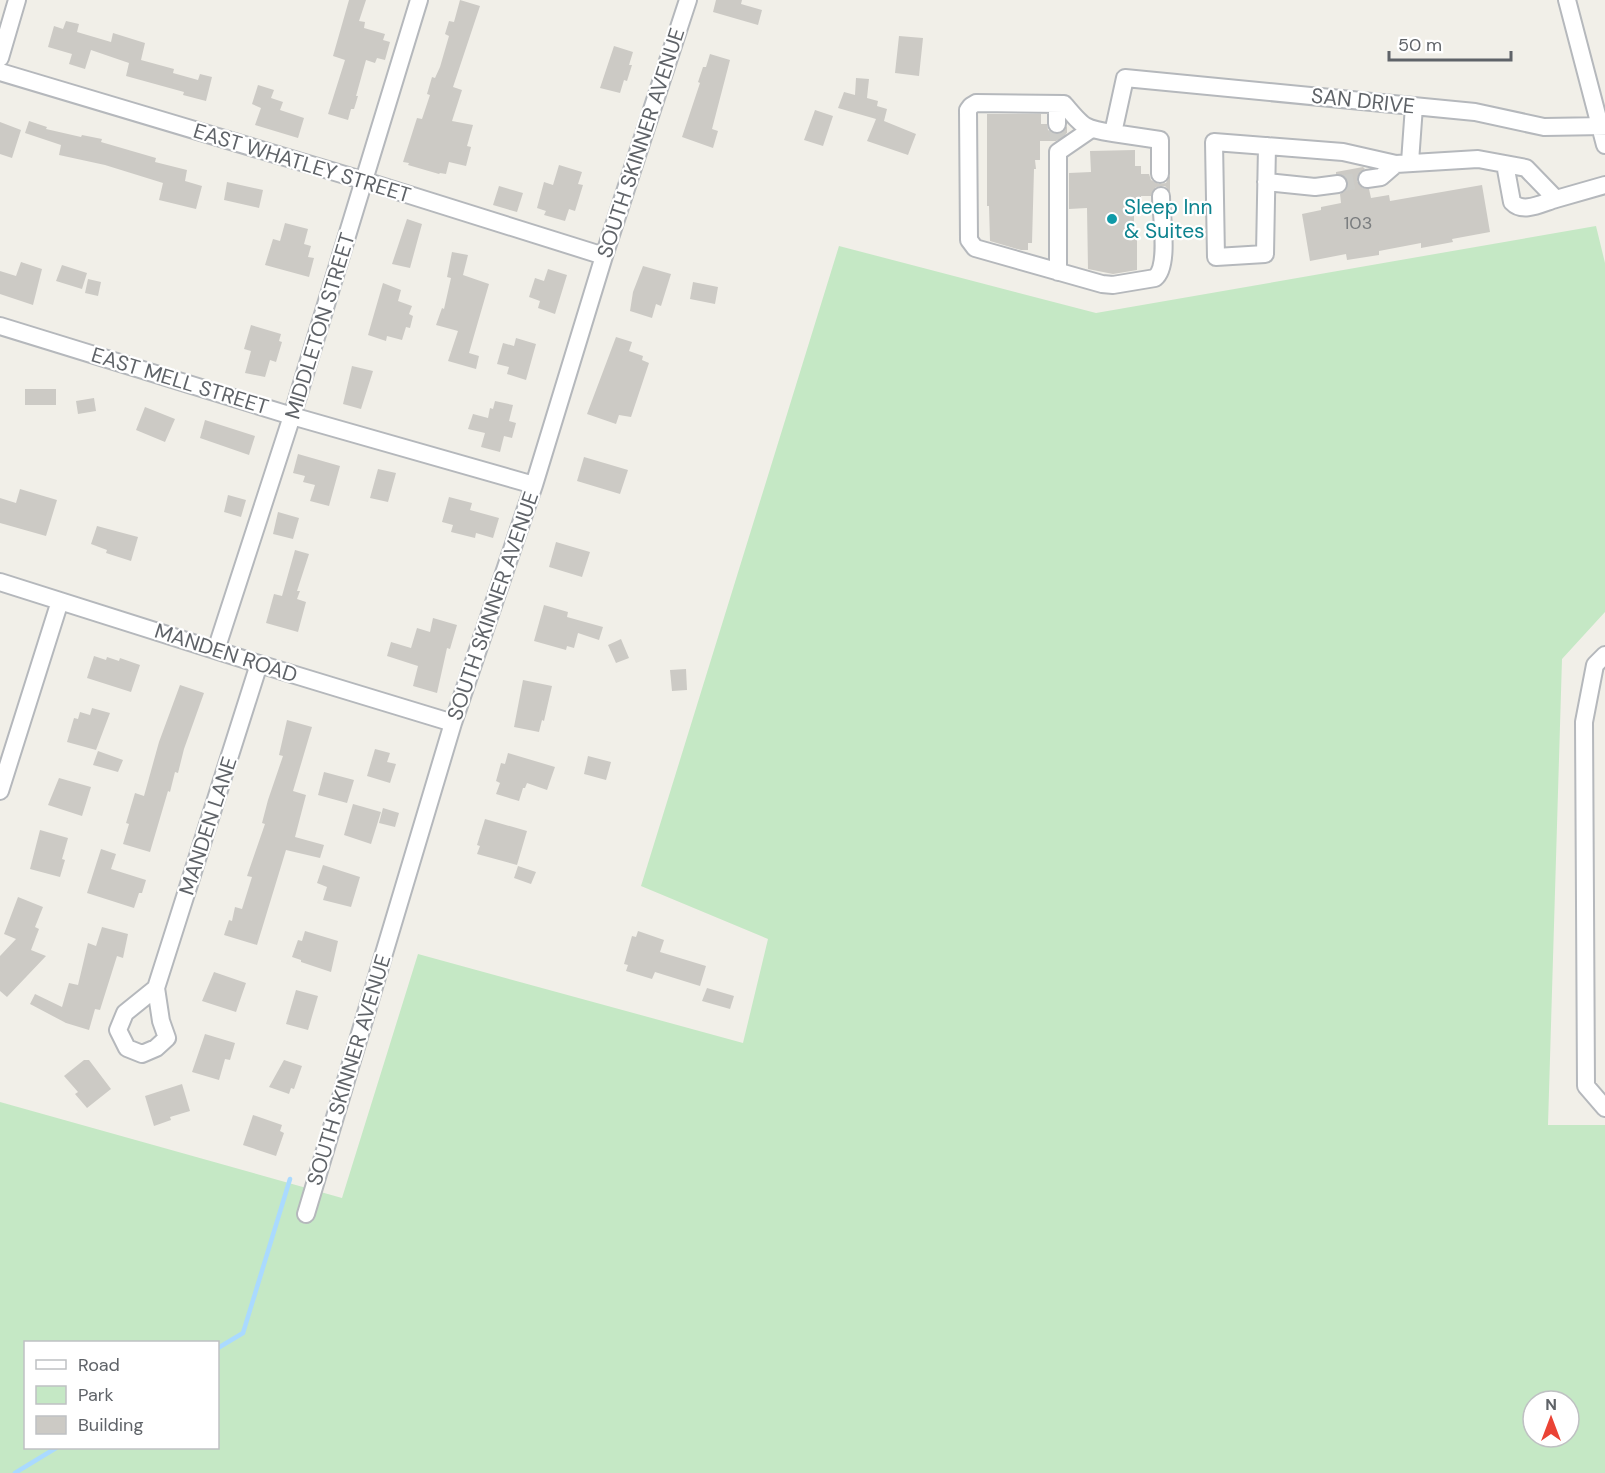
<svg xmlns="http://www.w3.org/2000/svg" width="1605" height="1473" font-family="'DM Sans',sans-serif">
  <style>
    .green { fill: #c5e8c5; fill-rule: evenodd }
    .lines { fill: none; stroke-linecap: round; stroke-linejoin: round }
    .stream { stroke: #aadaff; stroke-width: 4.5 }
    .building { fill: #cccac5 }
    .minor-tunnel { stroke: #ccccc8; stroke-width: 16; stroke-dasharray: 16 8; stroke-linecap: butt }
    .minor-casing { stroke: #b5b8bc; stroke-width: 20 }
    .minor { stroke: #fff; stroke-width: 16 }
    .culture-dot { fill: #0f9aa8; stroke: #fff; stroke-width: 2 }
    .labels { text-anchor: middle; stroke-width: 4.5; stroke-linejoin: round; paint-order: stroke }
    .number-label { font-size: 18px; fill: #7a7d7f }
    .street-label { font-size: 21px; fill: #5f6368; stroke: #fff }
    .culture-label { font-size: 21px; fill: #0d838f; stroke: #fff; text-anchor: start }
  </style>
  <rect width="100%" height="100%" fill="#f1efe8"/>
  <path class="green" d="M1596 226 1605 263V612L1562 659 1548 1125H1605V1473H0V1102L342 1198 418 954 743 1043 768 939 641 886 839 246 1096 313ZM26 1342H218V1448H26ZM1533 1401H1569V1437H1533Z"/>
  <g class="lines">
    <path class="stream" d="M218 1348 243 1333 290 1179
      M15 1473 56 1448"/>
  </g>
  <path class="building" d="M349 0H366L359 21 365 22 364 28 385 34 383 40 390 42 385 60 377 58 375 63 366 60 356 96H358L354 109H351L348 120 328 114 345 60 333 56Z
    M460 0 480 6 453 87 462 90 452 121 473 125 467 146 471 147 466 166 449 162 446 174 440 173 439 174 408 165 409 163 403 162 417 118 422 119 430 95 427 94 432 77 435 78 440 67 449 36 445 34 449 21 454 22Z
    M716 0H742L741 4 762 10 758 25 713 12Z
    M66 21 79 24 77 32 111 42 113 33 145 43 141 60 174 69 173 73 198 80 200 74 212 77 206 101 183 95 184 92 126 76 129 63 91 50 85 69 69 64 72 54 48 47 54 26 63 29Z
    M899 36 923 38 919 76 895 73Z
    M614 46 633 52 629 65H632L627 81 624 80 620 93 600 88Z
    M710 54 730 60 712 129 718 131 713 148 682 137 700 83 698 82 703 67H706Z
    M856 78 869 79 867 98 878 101 877 106 887 109 884 121 916 134 908 155 867 141 876 119 838 108 844 92 855 95Z
    M258 85 274 90 271 98 283 102 280 110 304 118 298 138 255 125 261 108 252 104Z
    M815 110 833 116 823 146 804 140Z
    M987 114H1041V124H1047L1048 130 1056 134 1063 133 1067 126V133L1056 141H1040V160H1035L1036 169H1034L1032 243H1028V250H1021L990 241 989 206H987Z
    M29 121 47 127 46 129 81 137 82 135 102 139 101 142 156 158 155 162 187 170 185 181 202 186 196 209 159 200 163 183 105 165 59 155 61 145 25 133Z
    M0 122 21 130 12 158 0 154Z
    M1135 150V166H1141V174H1149L1151 180 1159 184 1166 183 1170 175V192L1165 186 1156 187 1151 196H1141V205H1134V230H1137V270L1113 274 1088 269 1087 208 1069 209V173L1091 172 1090 151Z
    M559 165 582 172 578 184 583 185 575 211 569 209 565 221 544 215 546 211 537 208 544 182 553 185Z
    M1363 167 1365 169 1358 175 1357 181 1363 188 1369 189 1371 198 1389 195 1390 201 1482 185 1490 232 1452 239 1453 242 1421 248V243L1379 251V255L1347 260 1346 254 1310 261 1302 214 1321 210V207L1341 203 1340 194 1347 189 1348 182 1346 177 1336 174V172Z
    M227 182 263 190 259 208 224 200Z
    M499 186 523 193 517 212 493 205Z
    M407 219 422 224 410 268 392 264Z
    M285 223 308 229 304 244 311 246 308 257 314 258 309 277 265 265 273 239 280 241Z
    M452 252 468 255 463 275 489 284 469 353 479 356 476 369 448 361 458 331 436 325 442 308 444 309 451 278 447 277Z
    M21 262 42 269 33 305 0 294V271L16 276Z
    M62 265 87 273 82 289 56 281Z
    M643 266 671 274 661 306 656 304 652 318 630 311 633 292Z
    M548 269 567 275 555 314 538 308 540 301 529 297 535 278 544 281Z
    M88 279 101 282 98 296 85 293Z
    M693 282 718 287 715 304 690 299Z
    M383 283 401 290 398 301 412 306 409 314 413 316 410 328 406 327 402 340 387 336 386 341 368 335Z
    M251 325 281 334 279 341 282 342 276 362 270 360 265 377 245 373 251 351 244 349Z
    M616 337 632 342 629 351 643 356 642 360 649 363 631 417 619 415 616 424 587 414Z
    M516 338 536 344 526 380 507 374 509 367 497 364 503 343 514 346Z
    M352 366 373 371 361 409 343 404Z
    M25 389H56V405H25Z
    M94 398 96 411 78 414 76 401Z
    M495 401 513 405 509 421 516 423 512 438 504 436 500 452 481 447 485 433 468 429 473 414 488 418 490 408 493 409Z
    M145 407 175 419 165 442 136 430Z
    M205 420 255 436 249 455 200 438Z
    M298 454 340 466 329 506 310 501 315 485 303 482 305 476 293 473Z
    M584 457 628 470 620 494 577 481Z
    M378 469 396 473 388 502 370 498Z
    M20 489 57 500 46 536 0 523V498L16 503Z
    M228 495 246 500 241 517 224 512Z
    M449 497 472 503 470 510 499 518 493 538 476 533 475 538 451 532 453 525 442 522Z
    M278 512 299 518 293 539 273 534Z
    M97 526 138 537 131 561 106 553 107 550 91 544Z
    M556 542 590 552 582 577 549 567Z
    M295 550 309 554 297 591H300L297 599 306 602 298 632 266 623 274 594 282 596Z
    M544 605 568 612 567 617 603 627 599 640 578 633 574 648 567 646 566 650 534 641Z
    M433 618 457 625 450 649 447 648 437 693 413 686 418 666 387 656 391 642 411 648 417 628 430 632Z
    M621 639 629 658 616 663 608 645Z
    M94 656 106 660 107 657 119 661 120 658 140 665 131 692 87 678Z
    M686 669 687 690 672 691 670 670Z
    M523 680 552 686 544 721 542 720 539 732 514 727Z
    M180 685 204 693 184 749 178 773 175 772 170 792 168 791 150 852 123 844 129 824 126 823 135 793 144 796 159 742Z
    M92 708 110 713 96 750 67 742 74 718 78 719 80 712 90 715Z
    M287 720 312 727 293 791 306 795 295 837 324 845 320 858 286 850 257 945 224 935 229 920 232 921 235 907 242 909 252 877 247 876 265 824 262 823 268 800 283 756 279 755Z
    M375 749 390 753 387 762 396 764 390 783 367 776Z
    M98 751 123 760 118 772 93 765Z
    M508 753 555 767 547 790 527 783 525 788H523L519 801 496 794 500 783 496 781 501 763 505 764Z
    M588 756 611 762 606 780 584 774Z
    M324 772 354 780 347 803 318 795Z
    M59 778 91 787 82 816 48 805Z
    M353 804 381 812 371 844 344 835Z
    M383 808 399 813 395 827 379 823Z
    M485 819 527 831 517 865 477 854 480 846 477 845Z
    M40 830 68 838 62 859 65 860 60 877 30 869Z
    M101 849 116 854 111 869 146 880 142 893H139L134 908 87 893Z
    M323 865 360 877 351 907 323 900 327 887 317 883Z
    M518 866 536 872 531 884 514 878Z
    M18 897 43 907 35 927 39 929 31 950 46 956 7 997 0 991V956L16 939 4 934Z
    M102 927 128 934 123 958 117 956 100 1010 95 1009 89 1030 66 1023 30 1004 35 994 62 1007 69 983 78 985 88 943 96 946Z
    M305 931 338 941 331 972 301 962V960L292 957 298 940 302 941Z
    M638 931 664 940 660 952 706 966 700 986 655 972 652 979 626 971 628 965 624 964 632 936 636 937Z
    M214 972 246 983 236 1012 202 1001Z
    M707 988 734 996 730 1009 702 1001Z
    M296 990 318 996 308 1030 286 1024Z
    M205 1034 235 1043 230 1060 225 1059 219 1080 192 1072Z
    M84 1060H89L111 1089 87 1108 75 1094 78 1092 64 1076Z
    M284 1060 302 1066 294 1089 291 1088 289 1094 269 1087Z
    M182 1084 190 1111 170 1117 171 1120 154 1126 145 1096Z
    M253 1115 282 1125 280 1131 284 1133 276 1156 243 1145Z"/>
  <g class="lines">
    <path class="minor-tunnel" d="M1057 124 1058 141
      M1338 184 1367 179"/>
    <g class="minor-casing">
      <path id="minor" d="M1567 0 1605 145
        M0 58 17 0
        M0 72 365 181 604 256
        M1057 104V124
        M1113 133 1160 140V174
        M1267 146 1265 254 1216 257 1214 142 1343 152 1396 164 1478 159 1526 168 1556 199 1605 185
        M1410 162 1414 106
        M1505 164 1512 202C1523 214 1542 203 1556 199
        M1367 179 1381 177 1396 164
        M1266 182 1315 187 1338 184
        M1161 196C1161 215 1170 266 1155 278L1113 285 1102 284 975 248 969 240 968 110 971 106 976 103 1064 104C1083 127 1084 129 1113 133L1125 78 1475 112 1544 127 1605 126
        M1058 272V152L1090 130
        M0 326 292 416 534 485
        M0 582 259 664 453 723
        M216 650 292 416 419 0
        M1605 655 1595 665 1584 722 1586 1086 1605 1108
        M0 791 60 601
        M156 988 125 1013 118 1030 127 1048 142 1054 156 1048 167 1038 161 1021 156 988 259 664
        M306 1214 453 723 534 485 604 256 688 0"/>
    </g>
    <use href="#minor" class="minor"/>
  </g>
  <circle class="culture-dot" cx="1112" cy="219" r="6"/>
  <g class="labels">
    <g class="number-label">
      <text x="1358" y="229">103</text>
    </g>
    <g class="street-label">
      <text transform="translate(1363 101) rotate(6)" y="7">SAN DRIVE</text>
      <text transform="translate(641 143) rotate(-72)" y="7">SOUTH SKINNER AVENUE</text>
      <text transform="translate(302 163) rotate(17)" y="7">EAST WHATLEY STREET</text>
      <text transform="translate(320 326) rotate(-73)" y="7">MIDDLETON STREET</text>
      <text transform="translate(180 381) rotate(17)" y="7">EAST MELL STREET</text>
      <text transform="translate(493 606) rotate(-71)" y="7">SOUTH SKINNER AVENUE</text>
      <text transform="translate(226 653) rotate(18)" y="7">MANDEN ROAD</text>
      <text transform="translate(208 826) rotate(-72)" y="7">MANDEN LANE</text>
      <text transform="translate(349 1070) rotate(-73)" y="7">SOUTH SKINNER AVENUE</text>
    </g>
    <g class="culture-label">
      <text x="1124" y="214">Sleep Inn<tspan x="1124" dy="24">&amp; Suites</tspan></text>
    </g>
  </g>
  <rect x="24" y="1341" width="195" height="108" fill="#ffffff" stroke="#bfc1c3" stroke-width="1.5"/>
  <rect x="36" y="1360" width="30" height="9" fill="#ffffff" stroke="#bfc1c3" stroke-width="1.5"/>
  <text x="78" y="1371" font-size="18" fill="#5f6368">Road</text>
  <rect x="36" y="1386" width="30" height="18" fill="#c5e8c5" stroke="#bfc1c3" stroke-width="1.5"/>
  <text x="78" y="1401" font-size="18" fill="#5f6368">Park</text>
  <rect x="36" y="1416" width="30" height="18" fill="#cccac5" stroke="#bfc1c3" stroke-width="1.5"/>
  <text x="78" y="1431" font-size="18" fill="#5f6368">Building</text>
  <g transform="translate(1551 1419)"><circle r="28" fill="#ffffff" stroke="#bfc1c3" stroke-width="1.5"/>
  <path d="M0-4.5L10 22L0 15L-10 22Z" fill="#ea4335"/>
  <text y="-9" font-size="16" font-weight="bold" text-anchor="middle" fill="#5f6368">N</text>
  </g>
  <path d="M1389 51v9h122v-9" fill="none" stroke="#5f6368" stroke-width="3"/>
  <text x="1398" y="51" font-size="18" fill="#5f6368" stroke="#ffffff" stroke-width="4.5" paint-order="stroke">50 m</text>
</svg>
